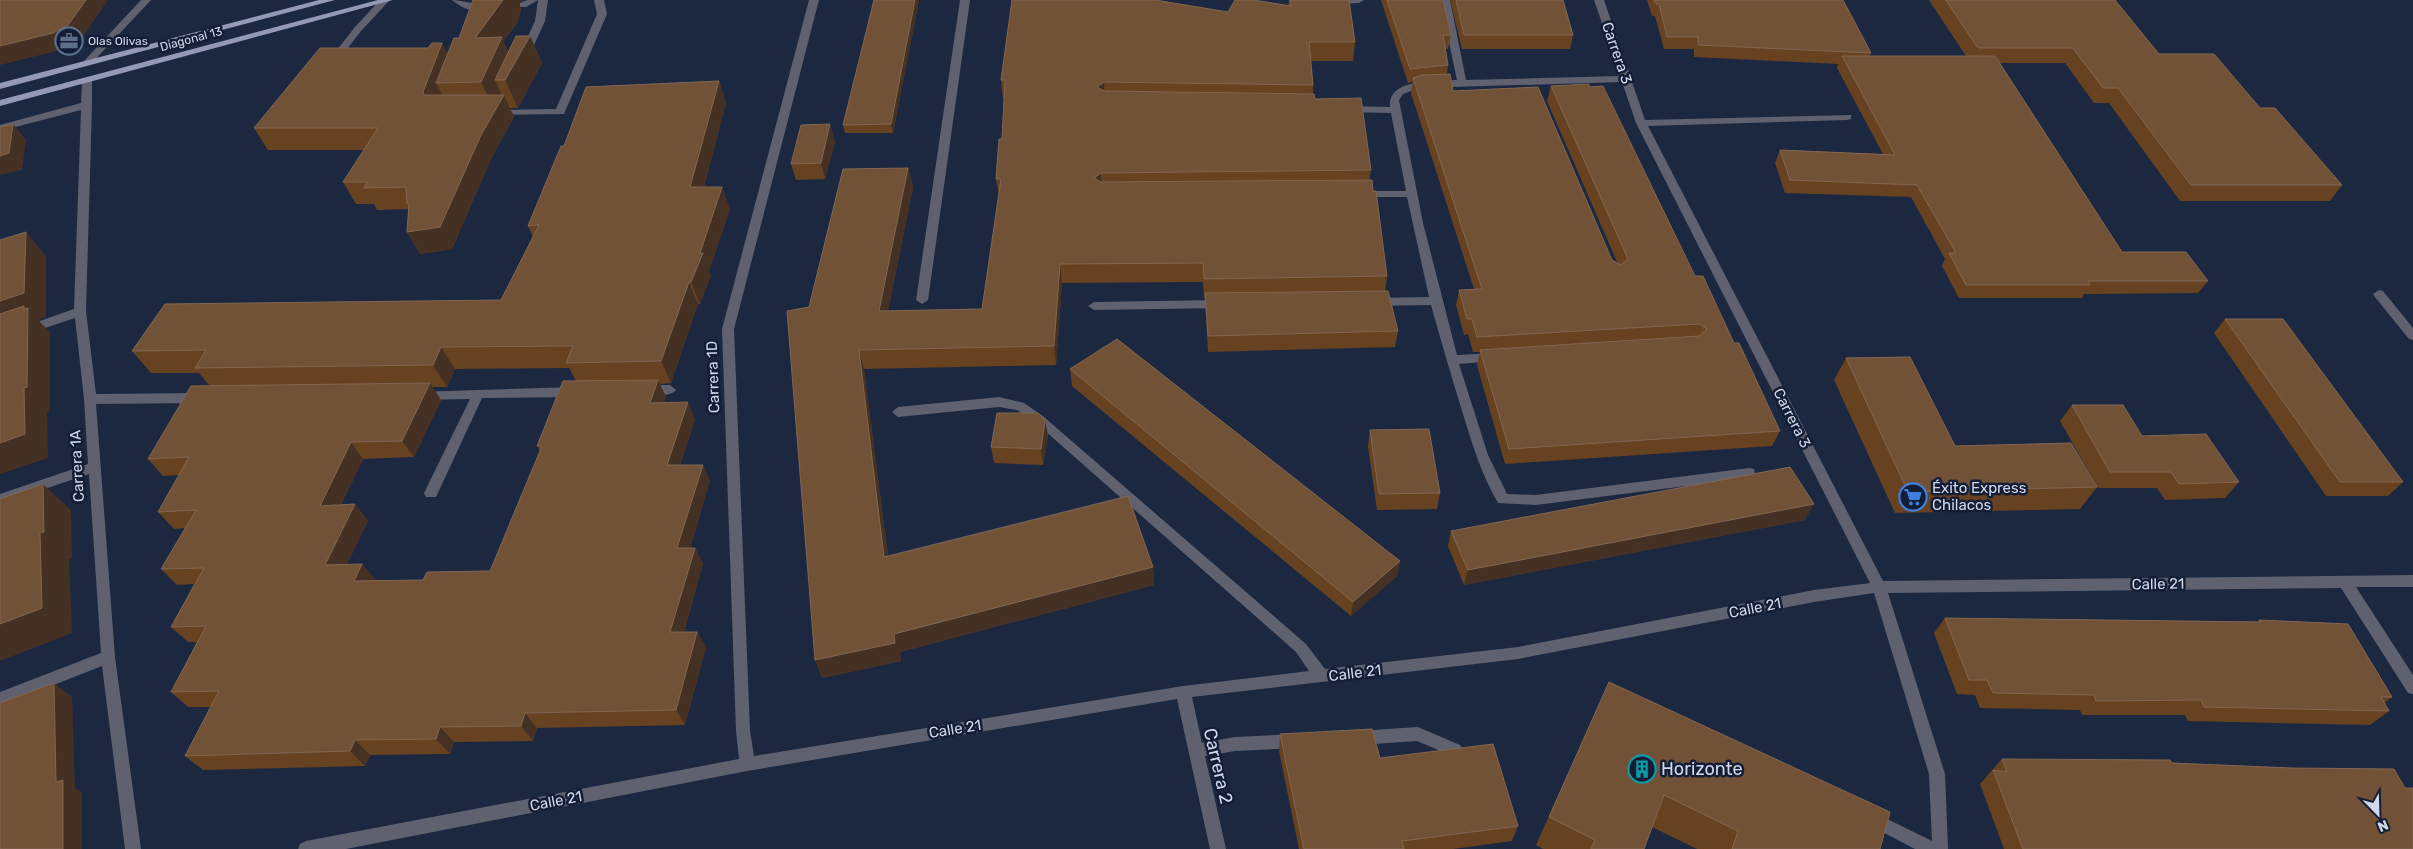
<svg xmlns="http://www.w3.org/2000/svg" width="2413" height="849" font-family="Rubik,sans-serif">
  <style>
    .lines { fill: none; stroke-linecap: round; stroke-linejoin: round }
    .minor { fill: #5f616f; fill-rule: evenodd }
    .major { fill: #9499b5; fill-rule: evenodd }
    .wall { fill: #674221; fill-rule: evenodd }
    .shaded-wall { fill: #443124 }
    .building { fill: #725237; stroke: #816752 }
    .labels { text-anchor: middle; stroke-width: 5; stroke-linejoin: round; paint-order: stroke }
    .far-street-label { font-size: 12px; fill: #d0d8e9; stroke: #131e36 }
    .far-poi-label { font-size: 12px; fill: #d0d8e9; stroke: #131e36; text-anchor: start }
    .street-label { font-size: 15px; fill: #d0d8e9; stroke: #131e36 }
    .poi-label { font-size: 15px; fill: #d0d8e9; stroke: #131e36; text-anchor: start }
    .near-street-label { font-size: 18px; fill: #d0d8e9; stroke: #131e36 }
    .near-poi-label { font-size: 18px; fill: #d0d8e9; stroke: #131e36; text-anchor: start }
  </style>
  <rect width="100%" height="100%" fill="#1c2840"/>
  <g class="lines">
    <path class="minor" d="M141 0H151L90 65H84V61Z
      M380 0 389 1 361 31 337 62H331L329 60 355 27Z
      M452 0C459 0 487 6 492 9 481 17 461 8 452 0Z
      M527 0H548L545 21 530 54 525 57 520 54 535 21 538 0 526 7H520V3Z
      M594 0H604L607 14 564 114 492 115 491 113 496 110 556 109 597 14Z
      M809 0H819L734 329 750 731 754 756 1183 686 1309 671 1296 652 1036 423 1017 410 999 407 898 417 892 412 898 407 999 397 1024 403 1044 417 1306 644 1325 669 1518 647 1814 590 1870 583 1636 123 1622 82 1419 88 1403 94 1399 100 1423 223 1457 355 1496 353 1502 357 1496 361 1459 364 1488 455 1507 494 1536 495 1749 468 1754 469 1755 473 1754 477 1749 478 1536 505 1498 503C1481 474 1472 443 1462 411 1451 375 1441 341 1431 305L1374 306 1368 302 1374 298 1429 297 1407 197H1360L1355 194 1360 191H1406L1391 113 1347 112 1342 109 1347 106 1390 107C1387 78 1437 81 1457 80L1440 0H1450L1466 80 1620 76 1594 0H1604L1645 120 1851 115V119L1847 120 1648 126 1883 581 2413 575V587H2356L2413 675V694L2408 693 2341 588 1888 593 1945 774 1948 849H1915L1865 823 1863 818 1865 813 1871 811 1932 841 1929 774 1874 593 1814 602 1518 659 1192 697 1202 743 1235 737 1296 734 1301 736 1304 741 1301 746 1296 748 1235 751 1205 756 1226 849H1210L1177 699 747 771 346 849H298L300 844 306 841 739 759 736 731 722 329Z
      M960 0H970L928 300 922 304 916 300Z
      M1330 0H1364L1359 3 1334 4 1331 3Z
      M87 77 92 80V105L86 311 96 394 200 393 206 398 200 403 96 404 115 657 141 849H125L102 666 0 706V692L101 653 89 474 0 504V494L88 464 84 399 75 318 0 343V335L74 309 81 110 0 131V125L81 103 82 80Z
      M2379 290 2383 291 2413 328V340L2409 339 2375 297 2373 294Z
      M1221 300 1227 304 1221 308 1094 310 1088 306 1094 302Z
      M648 385H670L676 390C671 397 647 397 642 390Z
      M575 387 581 392 575 397 482 398 436 497H426L424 493 470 399 420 400 416 398 414 395 416 392Z
      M1418 727 1460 745 1463 750 1460 755 1455 757 1417 741 1358 745 1353 743 1350 738 1353 733 1358 731Z"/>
    <path class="major" d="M319 0H335L0 89V83Z
      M378 0H393L0 106V100Z"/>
  </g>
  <path class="wall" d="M473 0H523L519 3 521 9 518 22 503 41 508 51 530 36 542 63 518 108H510L514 117 492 157 452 249 420 254 407 232 409 209 377 210 374 204H356L343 182 364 150H268L254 128 428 48 442 43 448 54 459 38Z
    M874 0H919L893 133H845L843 125Z
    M1289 0H1349L1355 42 1353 61H1311L1313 85V94L1315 99 1371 170 1369 180 1387 276 1385 291 1398 331 1395 347 1208 352 1205 298H1204L1203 282 1062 283 1056 365 864 369 888 556 1153 567 1154 585 900 652 901 661 822 678 815 660 809 307 908 168 913 187 888 311 982 309 999 195 996 179 1002 139 1004 99H1003L1001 80 1228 12 1288 6Z
    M1381 0H1443L1451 35 1448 49H1445L1448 65 1447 74 1453 91 1612 260 1618 264 1547 101 1551 86 1589 87 1695 276 1734 343 1780 431 1772 446 1505 464 1477 365 1480 352H1473L1468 334 1464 335 1456 305 1459 290 1474 289 1411 93 1413 82 1408 83Z
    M1450 0H1563L1573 35 1570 49H1462Z
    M1647 0H1843L1871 53 1869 56H1966L1929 0H2115L2159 54 2260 108 2342 185 2330 201H2180L2109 103H2094L2065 63H2000L2122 252 2208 281 2198 293 2084 294 2082 298H1959L1942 266 1945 259 1911 197 1785 193 1775 163 1780 150 1883 154 1837 68 1838 64 1694 57V49H1664L1655 16H1652Z
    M719 81 726 103 704 187 730 209 709 271 711 275 700 304H698L671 383 660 384 666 397 664 402 695 419 680 465 710 481 690 548H695L703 564 684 632H697L706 647 685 725 537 728 533 741 454 742 450 754 370 755 365 766 203 770 185 756 211 707H188L171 692 197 642H188L171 627 194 584 177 585 161 569 185 528 174 529 158 512 179 475 163 476 148 459 210 386 199 373H151L132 351 501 300 533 237 528 226 564 146ZM569 368 576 381 537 446 540 451 490 571 423 580 375 581 376 580 347 564 368 521 355 504 341 505 363 459 414 457 441 400 432 387H447L455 369Z
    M835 141 825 179 796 180 791 164Z
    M2225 319 2403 482 2388 496H2326L2214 333Z
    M1846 358 1955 446 2097 487 2080 509 1895 513 1834 380Z
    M1070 369 1400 561 1397 576 1351 616 1072 386Z
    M2072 405 2142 436 2239 482 2225 498 2165 500 2157 488H2098L2060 421Z
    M1045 420 1048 436 1043 465 994 463 991 447Z
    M1370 430 1440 493 1437 509 1377 510 1368 446Z
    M1805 520 1464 585 1448 546 1451 531Z
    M1945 618 2257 622 2259 620 2392 697 2384 703 2389 711 2370 725 2188 721 2185 715H2082L2080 710 1980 708 1975 695 1957 694 1934 633Z
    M1609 682 1880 849H1697L1652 827 1643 849H1543L1536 845Z
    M1280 734 1380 758 1518 826 1512 841 1453 849H1299L1279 751Z
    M2002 759 2172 763 2405 788 2413 849H2004L1980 784Z"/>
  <path class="shaded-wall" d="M86 0H108L80 41 65 49 0 65V46Z
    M503 0H523L519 3 521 9 518 22 503 41 514 64 530 36 542 63 518 108 505 80H495L501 93 494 108 481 82 475 38Z
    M915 0H919L893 133 891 124Z
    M442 43 453 64 436 83 442 94 434 113 424 95 423 92Z
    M719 81 726 103 698 209 690 187Z
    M1104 82 1105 101 1097 87Z
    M504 95 514 117 492 157 452 249 420 254 407 232 481 135Z
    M13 124 26 140 22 170 0 175V156Z
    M830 124 835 141 825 179 821 163Z
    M908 168 913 187 884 331 879 311Z
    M1101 173 1102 192 1094 178Z
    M722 187 730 209 709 271 711 275 700 304 691 282 700 253Z
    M26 232 46 256V317L38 320 50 332V411L47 412 48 458 0 474V301Z
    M1060 264 1062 283 1056 365 1054 346Z
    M689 282 698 304 671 383 661 361Z
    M441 347 455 369 447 387 433 365Z
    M859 350 864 369 890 575 884 557Z
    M658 380 666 397 658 420 650 403Z
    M430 383 441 400 414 457 402 441Z
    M688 402 695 419 675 482 667 465Z
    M1045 420 1048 436 1043 465 1041 449Z
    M351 442 363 459 333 522 320 506Z
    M703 465 710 481 685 564 677 548Z
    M43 484 71 510 72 558 69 559 72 633 0 661V624L40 533Z
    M355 504 368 521 339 581 325 565Z
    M1814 504 1805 520 1464 585 1468 570Z
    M695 548 703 564 679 648 670 632Z
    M1400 561 1397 576 1351 616 1353 602Z
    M362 564 376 580 368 597 354 581Z
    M1153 567 1154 585 900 652 901 661 822 678 815 660 894 634Z
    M697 632 706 647 685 725 676 710Z
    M54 683 72 697 75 788 82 793V849H63L56 782Z
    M525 713 537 728 533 741 521 726Z
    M440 727 454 742 450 754 436 739Z
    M355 740 370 755 365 766 350 751Z"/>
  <path class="building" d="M0 0H86L68 25 53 33 0 46Z
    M473 0H503L475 38 502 37 481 82 436 83 454 38H459Z
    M874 0H915L891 124 843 125Z
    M1012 0H1155L1228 12 1235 0H1254L1291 6 1290 0H1349L1355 42H1309L1313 85 1104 82 1097 87 1104 91 1314 94 1315 99 1361 98 1371 170 1101 173 1094 178 1101 182 1372 180 1373 191H1376L1387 276 1204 279 1203 263 1060 264 1054 346 859 350 884 557 1128 496 1153 567 894 634 895 643 815 660 787 311 809 307 843 169 908 168 879 311 982 309 1001 179H996L999 139H1002L1005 80H1001Z
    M1387 0H1443L1451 35H1443L1448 65 1410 69Z
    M1456 0H1563L1573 35H1464Z
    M1654 0H1843L1871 53 1698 45V37H1667L1659 4H1656Z
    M1946 0H2115L2159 54H2214L2260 108H2275L2342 185H2191L2118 88H2103L2073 48H1978Z
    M516 36H530L505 80H495Z
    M432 43H442L423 92 424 95H504L481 135 440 227 407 232 409 204H407L406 187 364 188 367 182H343L378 128H254L320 48H428Z
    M1842 56H1995L2122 252H2186L2208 281H2088L2090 285H1966L1949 253H1956L1917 185 1790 180 1780 150 1895 155Z
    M1450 74 1453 91 1538 87 1612 260 1621 265 1628 259 1551 86 1589 84V87L1603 86 1695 276H1703L1734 343H1739L1780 431 1509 449 1480 350 1699 336 1707 329 1699 324 1477 337 1472 319H1467L1459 290 1482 289 1413 78 1422 75Z
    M719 81 690 187H722L700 253H703L691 282H689L661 361 566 363 573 346 441 347 433 365 195 368 206 350 132 351 165 304 501 300 539 225 528 226 561 146H564L586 87Z
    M13 124 9 153 0 156V127Z
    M830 124 821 163 791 164 801 125Z
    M26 232 24 293 0 301V240Z
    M1388 291 1398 331 1208 336 1205 293Z
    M24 306V309L28 308 27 387 24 388 25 434 0 443V314Z
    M2225 319H2283L2403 482H2340Z
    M1117 339 1400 561 1353 602 1070 369Z
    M1910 357 1955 446 2071 443 2097 487 1908 492 1846 358Z
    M658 380 650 403 688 402 667 465H703L677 548H695L670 632H697L676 710 525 713 521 726 440 727 436 739 355 740 350 751 185 756 219 691 171 692 206 626 171 627 204 568 161 569 196 510 158 512 189 457 148 459 191 386 430 383 402 441 351 442 320 506 355 504 325 565 362 564 354 581 423 580 427 572 490 571 542 446H537L563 381Z
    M2072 405H2123L2142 436 2206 434 2239 482 2179 484 2171 472H2110Z
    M997 413H1038L1045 420 1041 449 991 447Z
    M1429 429 1440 493 1379 494 1370 430Z
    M1790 467 1814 504 1468 570 1451 531Z
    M43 484 44 532 40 533 42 608 0 624V499Z
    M1945 618 2260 622 2259 620 2348 624 2392 697H2381L2389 711 2204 707 2201 700 2096 701 2094 695 1993 693 1987 680H1969Z
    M1609 682 1890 812 1880 849H1732L1738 831 1664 795 1644 849H1591L1595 840 1549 817Z
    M54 683 56 782 63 780V849H0V703Z
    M1372 729 1380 758 1493 744 1518 826 1402 841 1404 849H1304L1280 734Z
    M2002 759 2170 760 2172 763 2291 768 2394 769 2405 788H2413V849H2023L1993 770 2007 772Z"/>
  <defs>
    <g id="office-ring" transform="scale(1.4375)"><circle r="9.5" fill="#131e36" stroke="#5c6f8a" stroke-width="1.5"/><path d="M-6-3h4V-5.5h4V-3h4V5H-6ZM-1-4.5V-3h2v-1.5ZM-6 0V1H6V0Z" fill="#5c6f8a"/></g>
    <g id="supermarket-ring" transform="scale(1.4375)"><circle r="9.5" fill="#131e36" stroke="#3f7fe0" stroke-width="1.5"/><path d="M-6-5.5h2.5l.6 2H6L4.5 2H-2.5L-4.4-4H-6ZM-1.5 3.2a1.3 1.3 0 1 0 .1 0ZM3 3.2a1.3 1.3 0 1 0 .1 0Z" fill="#3f7fe0"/></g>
    <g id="building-ring" transform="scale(1.4375)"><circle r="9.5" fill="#131e36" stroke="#0f9aa8" stroke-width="1.5"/><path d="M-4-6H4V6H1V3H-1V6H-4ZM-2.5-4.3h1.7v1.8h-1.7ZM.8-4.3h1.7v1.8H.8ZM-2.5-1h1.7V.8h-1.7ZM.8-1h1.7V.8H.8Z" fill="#0f9aa8"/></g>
  </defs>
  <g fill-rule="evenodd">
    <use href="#office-ring" x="69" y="41"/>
    <use href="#supermarket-ring" x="1913" y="497"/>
    <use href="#building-ring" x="1642" y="769"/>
  </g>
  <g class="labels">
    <g class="far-street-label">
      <text transform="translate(191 39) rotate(-15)" y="4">Diagonal 13</text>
    </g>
    <g class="far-poi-label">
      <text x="88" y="45">Olas Olivas</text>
    </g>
    <g class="street-label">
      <text transform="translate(1617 53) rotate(71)" y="5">Carrera 3</text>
      <text transform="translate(713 377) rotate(-92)" y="5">Carrera 1D</text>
      <text transform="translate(1792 418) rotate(63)" y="5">Carrera 3</text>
      <text transform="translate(77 466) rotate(-93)" y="5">Carrera 1A</text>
      <text transform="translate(2158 584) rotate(-1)" y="5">Calle 21</text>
      <text transform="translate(1755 608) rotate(-11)" y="5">Calle 21</text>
      <text transform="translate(1355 673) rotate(-7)" y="5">Calle 21</text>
      <text transform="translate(955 729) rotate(-9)" y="5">Calle 21</text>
      <text transform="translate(556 801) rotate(-11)" y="5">Calle 21</text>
    </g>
    <g class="poi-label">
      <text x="1932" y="493">Éxito Express<tspan x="1932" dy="17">Chilacos</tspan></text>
    </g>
    <g class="near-street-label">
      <text transform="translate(1218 766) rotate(77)" y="6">Carrera 2</text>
    </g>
    <g class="near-poi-label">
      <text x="1661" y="775">Horizonte</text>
    </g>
  </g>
  <g transform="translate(2378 814) rotate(157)" stroke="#131e36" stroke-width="4" paint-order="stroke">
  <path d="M0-4L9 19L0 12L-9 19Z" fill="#d0d8e9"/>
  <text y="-8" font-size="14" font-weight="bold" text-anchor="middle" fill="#d0d8e9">N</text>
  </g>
</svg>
